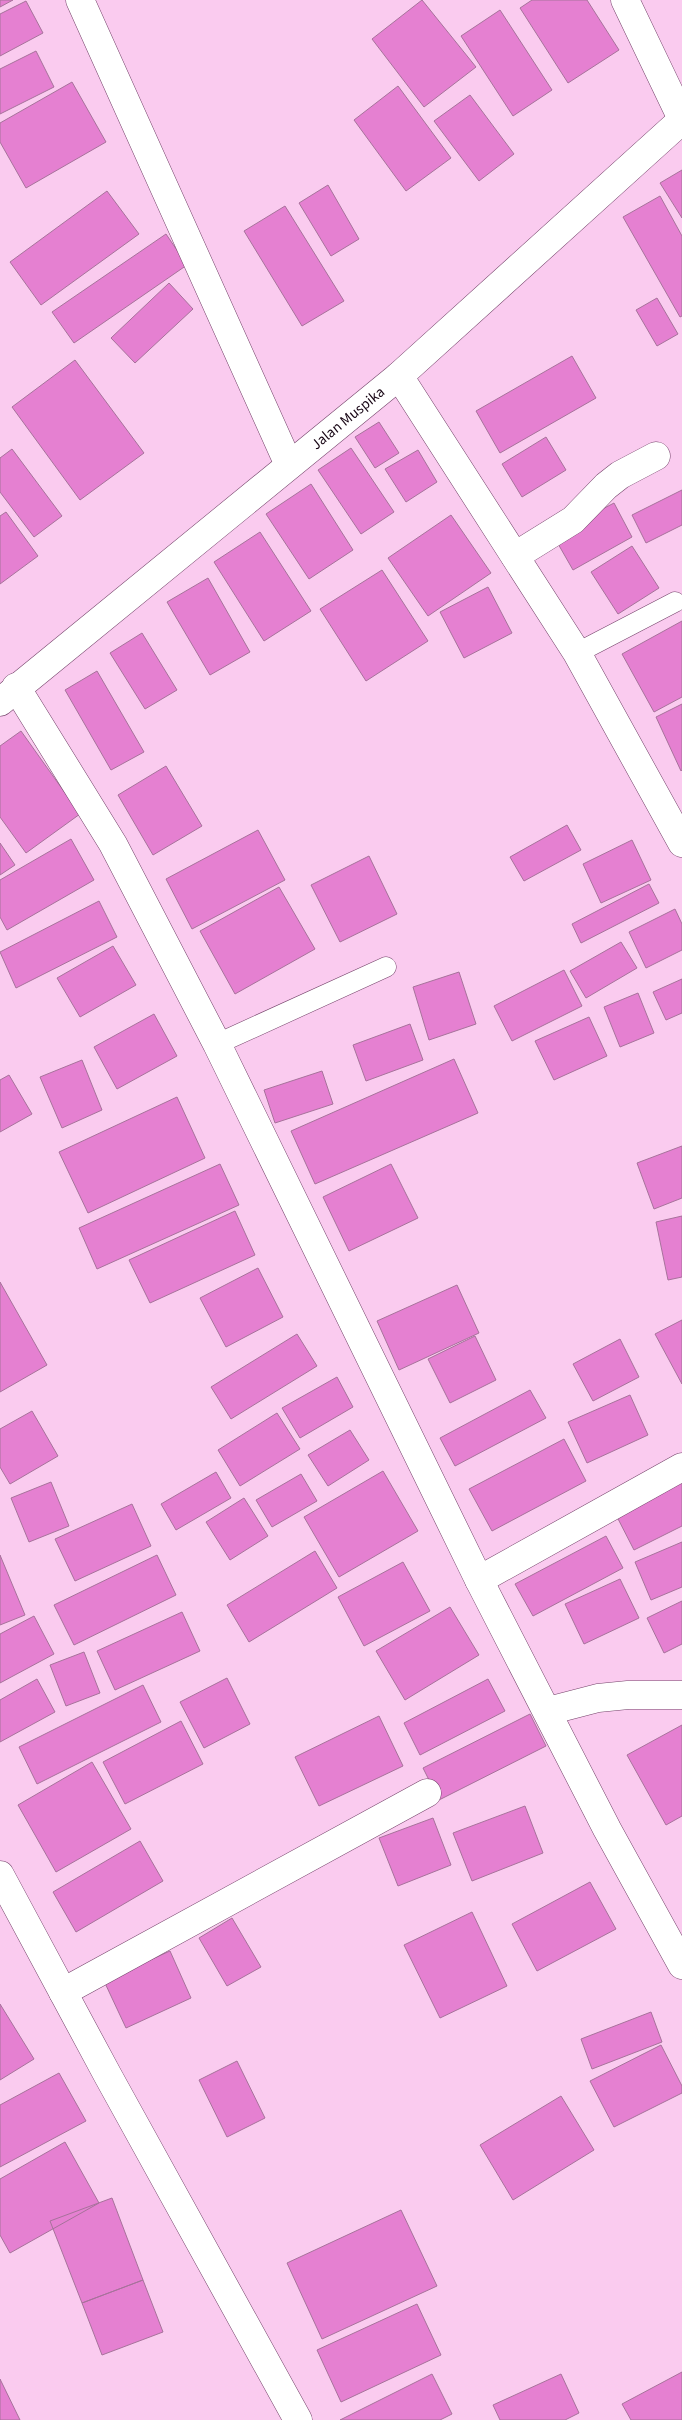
<svg xmlns="http://www.w3.org/2000/svg" width="682" height="2420" font-family="'Source Sans 3',sans-serif">
  <style>
    .building { fill: #e580d1; stroke: #a7729b }
    .lines { fill: none; stroke-linecap: round; stroke-linejoin: round }
    .lane-casing { stroke: #74436a; stroke-width: 21 }
    .street-casing { stroke: #74436a; stroke-width: 29 }
    .lane { stroke: #fff; stroke-width: 20 }
    .street { stroke: #fff; stroke-width: 28 }
    .labels { text-anchor: middle; stroke-width: 4.5; stroke-linejoin: round; paint-order: stroke }
    .street-label { font-size: 15px; fill: #160413; stroke: #fdfdfd }
  </style>
  <rect width="100%" height="100%" fill="#facbef"/>
  <path class="building" d="M0 0H13L0 7Z
    M422 0 476 67 424 107 372 39Z
    M532 0H587L619 50 568 83 520 8Z
    M26 1 43 33 0 56V14Z
    M500 10 552 90 513 116 461 36Z
    M36 51 54 87 0 114V69Z
    M72 82 106 142 26 188 0 142V123Z
    M398 86 451 158 406 191 354 120Z
    M470 95 514 154 479 181 434 121Z
    M682 170V218L660 183Z
    M328 185 359 239 331 256 299 203Z
    M107 191 139 234 41 305 10 262Z
    M660 196 682 236V316L680 317 623 217Z
    M285 206 344 301 302 326 244 231Z
    M166 234 187 265 74 343 52 312Z
    M169 283 193 309 135 363 111 338Z
    M657 298 678 334 657 346 636 310Z
    M572 356 596 398 500 453 476 411Z
    M75 360 144 453 80 500 12 407Z
    M379 422 399 453 375 468 355 437Z
    M546 437 566 470 522 497 502 464Z
    M351 448 394 512 361 534 318 470Z
    M12 449 62 516 34 537 0 492V458Z
    M418 450 437 482 406 502 385 469Z
    M311 484 353 550 309 579 266 514Z
    M682 490V525L646 543 632 515Z
    M614 503 632 537 573 570 553 535Z
    M6 512 38 556 0 584V516Z
    M451 515 491 573 428 616 388 558Z
    M260 532 311 611 264 641 214 562Z
    M632 546 659 588 618 614 591 572Z
    M382 570 428 641 366 681 320 609Z
    M208 578 250 652 210 675 167 602Z
    M488 587 512 633 464 658 440 612Z
    M682 621V697L654 712 622 654Z
    M142 633 177 690 145 709 110 653Z
    M97 671 144 752 111 770 65 690Z
    M682 704V770L681 771 656 717Z
    M21 731 80 814 26 853 0 817V746Z
    M166 766 202 826 153 855 118 795Z
    M567 825 581 850 524 881 510 857Z
    M258 830 285 880 192 929 166 879Z
    M71 839 94 880 7 930 0 917V880Z
    M632 840 651 880 601 903 583 864Z
    M0 843 15 865 0 875Z
    M369 856 397 914 340 942 311 885Z
    M649 884 659 903 581 943 572 924Z
    M279 887 315 949 235 994 200 931Z
    M99 901 117 937 16 988 0 952Z
    M675 909 682 924V950L646 968 629 932Z
    M621 942 637 968 586 998 570 971Z
    M113 946 136 985 80 1017 57 978Z
    M564 970 582 1006 512 1041 494 1006Z
    M459 972 476 1024 429 1040 413 987Z
    M682 979V1013L666 1020 653 992Z
    M638 993 654 1033 620 1047 604 1007Z
    M154 1014 177 1056 117 1089 94 1047Z
    M589 1017 607 1056 554 1080 535 1041Z
    M410 1024 423 1060 366 1081 353 1045Z
    M454 1059 478 1113 315 1184 291 1131Z
    M82 1060 102 1110 62 1128 40 1077Z
    M322 1071 333 1104 275 1123 264 1090Z
    M9 1075 32 1114 0 1132V1080Z
    M177 1097 205 1158 88 1213 59 1152Z
    M682 1146V1198L654 1209 637 1163Z
    M220 1164 239 1205 97 1269 79 1228Z
    M391 1164 418 1218 349 1251 323 1197Z
    M235 1211 255 1255 150 1303 129 1260Z
    M682 1216V1277L668 1280 656 1222Z
    M258 1268 283 1317 226 1347 200 1298Z
    M0 1282 47 1365 0 1392Z
    M457 1285 479 1333 399 1370 377 1321Z
    M682 1320V1384L655 1334Z
    M297 1334 317 1366 231 1419 211 1387Z
    M475 1336 496 1380 450 1403 428 1359Z
    M620 1339 639 1377 593 1401 573 1364Z
    M337 1377 353 1407 300 1438 282 1408Z
    M530 1390 546 1418 455 1466 440 1438Z
    M630 1395 648 1435 587 1463 568 1422Z
    M32 1411 58 1456 10 1484 0 1467V1429Z
    M277 1413 300 1449 240 1486 218 1450Z
    M350 1430 369 1460 328 1486 308 1455Z
    M564 1439 586 1481 492 1531 469 1489Z
    M383 1471 418 1531 339 1577 304 1517Z
    M216 1472 231 1498 176 1530 161 1504Z
    M301 1474 317 1501 272 1527 256 1500Z
    M682 1476V1526L634 1550 614 1511Z
    M51 1482 69 1526 29 1542 11 1498Z
    M244 1498 268 1536 230 1560 206 1522Z
    M132 1504 151 1546 75 1581 55 1539Z
    M606 1536 623 1568 533 1616 515 1584Z
    M682 1542V1587L651 1600 635 1562Z
    M315 1551 337 1588 249 1642 227 1605Z
    M0 1555 25 1615 0 1625Z
    M157 1555 176 1595 74 1645 54 1605Z
    M403 1562 430 1611 364 1646 338 1597Z
    M620 1579 639 1618 584 1644 565 1604Z
    M682 1601V1644L664 1653 647 1618Z
    M450 1607 479 1655 405 1700 376 1651Z
    M182 1612 200 1651 115 1690 97 1651Z
    M34 1616 54 1654 0 1683V1634Z
    M84 1652 100 1693 66 1706 50 1665Z
    M227 1678 250 1724 204 1748 180 1702Z
    M37 1679 55 1712 0 1742V1700Z
    M488 1679 505 1711 420 1755 404 1723Z
    M143 1685 161 1722 37 1784 19 1747Z
    M530 1714 546 1746 439 1800 423 1768Z
    M379 1716 403 1766 319 1806 295 1757Z
    M181 1721 203 1764 125 1804 103 1762Z
    M682 1725V1816L666 1825 627 1755Z
    M92 1762 131 1829 56 1872 18 1805Z
    M525 1806 543 1853 472 1881 453 1833Z
    M433 1818 451 1865 398 1886 379 1838Z
    M140 1841 163 1881 76 1932 53 1892Z
    M590 1882 616 1929 537 1971 512 1924Z
    M472 1912 507 1986 440 2018 404 1945Z
    M232 1918 261 1967 227 1986 199 1938Z
    M170 1951 191 1998 126 2028 104 1981Z
    M0 2004 34 2059 0 2080Z
    M651 2012 662 2042 592 2069 581 2039Z
    M661 2045 682 2086V2093L614 2127 590 2081Z
    M237 2061 265 2118 227 2137 199 2080Z
    M59 2073 86 2121 0 2167V2105Z
    M561 2096 594 2150 513 2200 480 2145Z
    M65 2142 99 2203 10 2253 0 2235V2179Z
    M112 2198 143 2280 82 2303 50 2221Z
    M401 2210 437 2286 322 2339 287 2263Z
    M143 2280 163 2332 102 2355 82 2303Z
    M417 2304 441 2355 341 2402 317 2350Z
    M682 2372V2420H631L622 2404Z
    M432 2374 452 2414 440 2420H340Z
    M561 2374 579 2413 565 2420H500L493 2405Z
    M0 2379 20 2420H0Z"/>
  <g class="lines">
    <g class="lane-casing">
      <path id="lane" d="M577 653 675 602
        M217 1044 386 967"/>
    </g>
    <g class="street-casing">
      <g id="street">
        <path d="M80 0 289 465"/>
        <path d="M625 0 682 119"/>
        <path d="M399 376 577 653 682 843"/>
        <path d="M515 556 573 520 606 486 620 475 656 456"/>
        <path d="M16 687 113 844 217 1044 479 1580 607 1829 682 1965"/>
        <path id="s1" d="M0 702 399 376 682 120"/>
        <path d="M479 1580 682 1467"/>
        <path d="M548 1711 598 1698 628 1695H682"/>
        <path d="M0 1875 107 2074 298 2420"/>
        <path d="M63 1992 427 1793"/>
      </g>
    </g>
    <use href="#lane" class="lane"/>
    <use href="#street" class="street"/>
  </g>
  <g class="labels">
    <g class="street-label">
      <text dy="5" stroke="none"><textPath href="#s1" startOffset="449">Jalan Muspika</textPath></text>
    </g>
  </g>
</svg>
